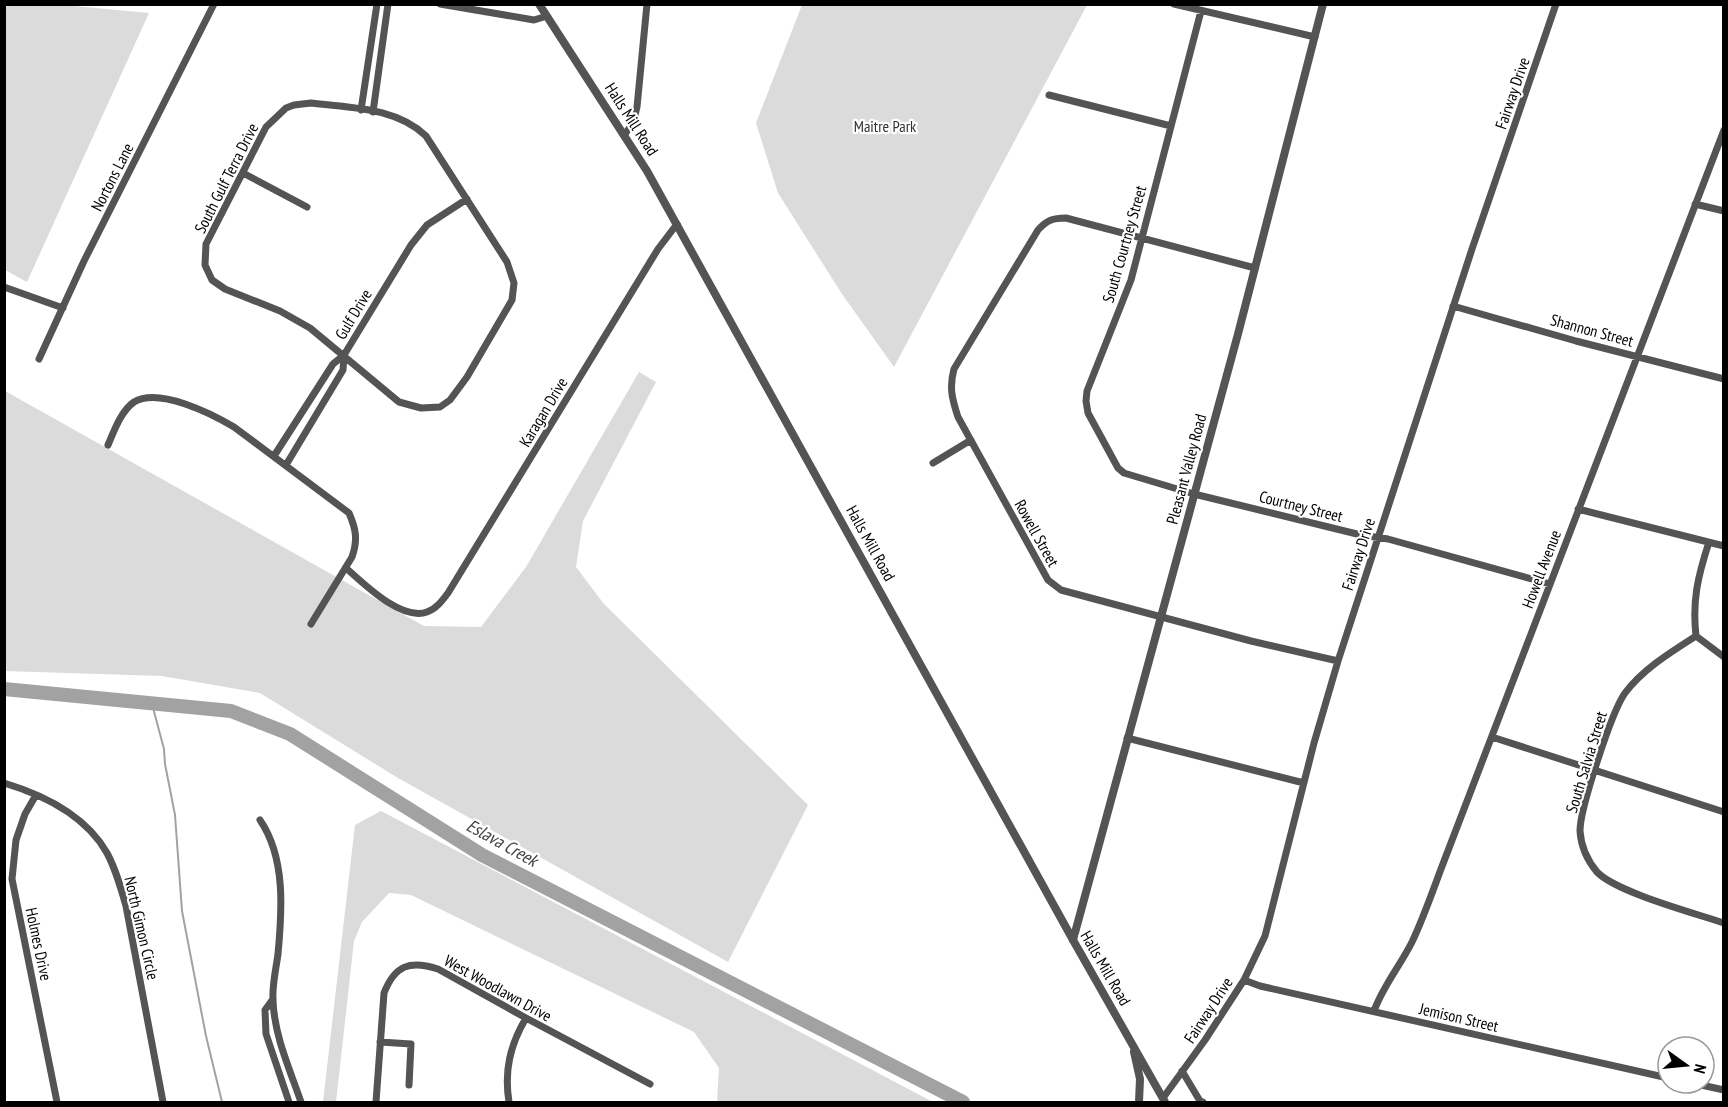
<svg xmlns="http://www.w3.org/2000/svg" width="1728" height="1107" font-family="'PT Sans Narrow',sans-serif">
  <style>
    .green { fill: #dbdbdb }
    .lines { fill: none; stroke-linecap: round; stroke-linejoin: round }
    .stream { stroke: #a2a2a2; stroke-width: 2 }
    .river { stroke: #a2a2a2; stroke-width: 14 }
    .minor { stroke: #545454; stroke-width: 7 }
    .tertiary { stroke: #545454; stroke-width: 8 }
    .labels { text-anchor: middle; stroke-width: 4.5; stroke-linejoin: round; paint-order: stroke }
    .street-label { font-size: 16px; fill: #000; stroke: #fff }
    .park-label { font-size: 16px; fill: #323232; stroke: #fff }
    .water-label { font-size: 18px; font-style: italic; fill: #434343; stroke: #fff }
  </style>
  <rect width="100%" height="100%" fill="#fff"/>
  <path class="green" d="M4 5H64L149 13 27 282 5 270Z
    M802 5H1087L894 367 842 294 778 193 756 123Z
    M639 372 656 382 583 521 576 567 604 604 808 805 728 962 398 778 260 693 162 676 5 671V391L424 626 481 627 526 567Z
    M381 811 933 1102H717L719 1068 694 1032 411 895 389 893 362 922 354 941 336 1102H323L355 825Z"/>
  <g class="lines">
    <path class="stream" d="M152 704 164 749 165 764 175 815 182 911 206 1036 222 1102"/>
    <path class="river" d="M4 689 231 711 290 734 482 855 963 1102"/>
    <path class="minor" d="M440 4 534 20 547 16
      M1174 4 1315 37
      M1201 11 1131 280 1087 391 1086 401 1088 413 1118 468 1124 473 1194 494 1361 535 1388 539 1550 584
      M1049 95 1171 126
      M311 103C350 108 396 107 426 136L507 262 514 283 512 300 467 377 450 400 440 407 421 408 399 402 310 328 280 311 225 289 212 280 205 265 206 244 266 127 286 108 294 105Z
      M361 110 377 4
      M373 112 388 4
      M625 134 633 123 637 107 647 4
      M243 173 307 207
      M1695 204 1724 211
      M1255 268 1066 218C1053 218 1047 220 1038 230L954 369C949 387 952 399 958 417L1048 580 1061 590 1251 641 1338 661
      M4 287 63 308
      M1453 306 1576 341 1724 379
      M39 359 84 261 214 4
      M108 445C114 431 121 411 134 402 159 387 212 414 234 427L349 513C356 529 358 540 352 557L311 624
      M274 456 333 364 344 355 411 245 427 225 467 199
      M933 463 971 440
      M286 465 343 370 344 355
      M1578 509 1724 546
      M1709 542C1698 576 1692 600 1696 636 1671 652 1643 669 1625 693 1612 711 1580 808 1580 831 1581 847 1587 860 1597 872 1616 892 1694 913 1724 923
      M346 568C364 584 401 621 427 612 436 609 442 601 448 593L658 249 677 224
      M1696 636 1724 657
      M1492 737 1724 812
      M1127 738 1304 783
      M4 783C44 795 86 816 107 853 116 870 121 888 126 906L163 1102
      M36 795 25 814 16 840 12 879 57 1102
      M260 820C286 858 282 911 278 954 276 969 272 985 273 1000 274 1035 290 1070 301 1102
      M1244 980 1260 986 1668 1078
      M273 999 265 1010 266 1034 289 1102
      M1374 1011C1383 986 1400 966 1412 942 1423 919 1432 893 1441 869L1724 130
      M380 1042 411 1044 409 1085
      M1182 1071 1200 1101 1203 1102
      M1692 1083 1724 1090
      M1163 1098 1205 1040 1244 980 1265 936 1314 743 1338 661 1472 249 1556 4
      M376 1102 384 993C395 965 410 960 438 969L526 1018 650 1084
      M509 1102C504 1071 510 1045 526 1018"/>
    <path class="tertiary" d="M539 4 647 171 1073 940 1165 1102
      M1073 940 1238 334 1323 4
      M1134 1052 1140 1079 1139 1102"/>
  </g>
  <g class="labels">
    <g class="street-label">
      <text transform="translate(1512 93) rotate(-71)" y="6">Fairway Drive</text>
      <text transform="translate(632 119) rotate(57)" y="6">Halls Mill Road</text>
      <text transform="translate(112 177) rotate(-63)" y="6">Nortons Lane</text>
      <text transform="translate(226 178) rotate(-63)" y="6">South Gulf Terra Drive</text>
      <text transform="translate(1124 244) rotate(-74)" y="6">South Courtney Street</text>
      <text transform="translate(353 314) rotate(-59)" y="6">Gulf Drive</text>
      <text transform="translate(1592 330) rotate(15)" y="6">Shannon Street</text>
      <text transform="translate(543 412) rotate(-59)" y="6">Karagan Drive</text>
      <text transform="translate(1186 469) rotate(-75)" y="6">Pleasant Valley Road</text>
      <text transform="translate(1301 506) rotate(14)" y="6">Courtney Street</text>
      <text transform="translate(1037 533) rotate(61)" y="6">Rowell Street</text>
      <text transform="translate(871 543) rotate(61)" y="6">Halls Mill Road</text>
      <text transform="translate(1358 554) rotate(-72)" y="6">Fairway Drive</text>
      <text transform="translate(1541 569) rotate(-69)" y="6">Howell Avenue</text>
      <text transform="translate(1586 762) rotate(-73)" y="6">South Salvia Street</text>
      <text transform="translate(142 928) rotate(77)" y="6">North Gimon Circle</text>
      <text transform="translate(39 944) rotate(78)" y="6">Holmes Drive</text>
      <text transform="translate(1106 968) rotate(60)" y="6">Halls Mill Road</text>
      <text transform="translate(498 988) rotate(29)" y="6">West Woodlawn Drive</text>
      <text transform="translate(1208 1010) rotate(-57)" y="6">Fairway Drive</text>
      <text transform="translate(1459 1017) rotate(13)" y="6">Jemison Street</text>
    </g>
    <g class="park-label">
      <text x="885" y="132">Maitre Park</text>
    </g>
    <g class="water-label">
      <text transform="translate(502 843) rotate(29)" y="6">Eslava Creek</text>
    </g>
  </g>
  <rect width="1728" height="1107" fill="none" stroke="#000000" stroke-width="12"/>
  <g transform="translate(1686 1065) rotate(105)"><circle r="28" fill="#ffffff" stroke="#999999" stroke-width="1.5"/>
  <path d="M0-4.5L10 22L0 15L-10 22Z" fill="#000000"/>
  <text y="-9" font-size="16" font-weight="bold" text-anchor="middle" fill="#000000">N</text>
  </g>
</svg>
